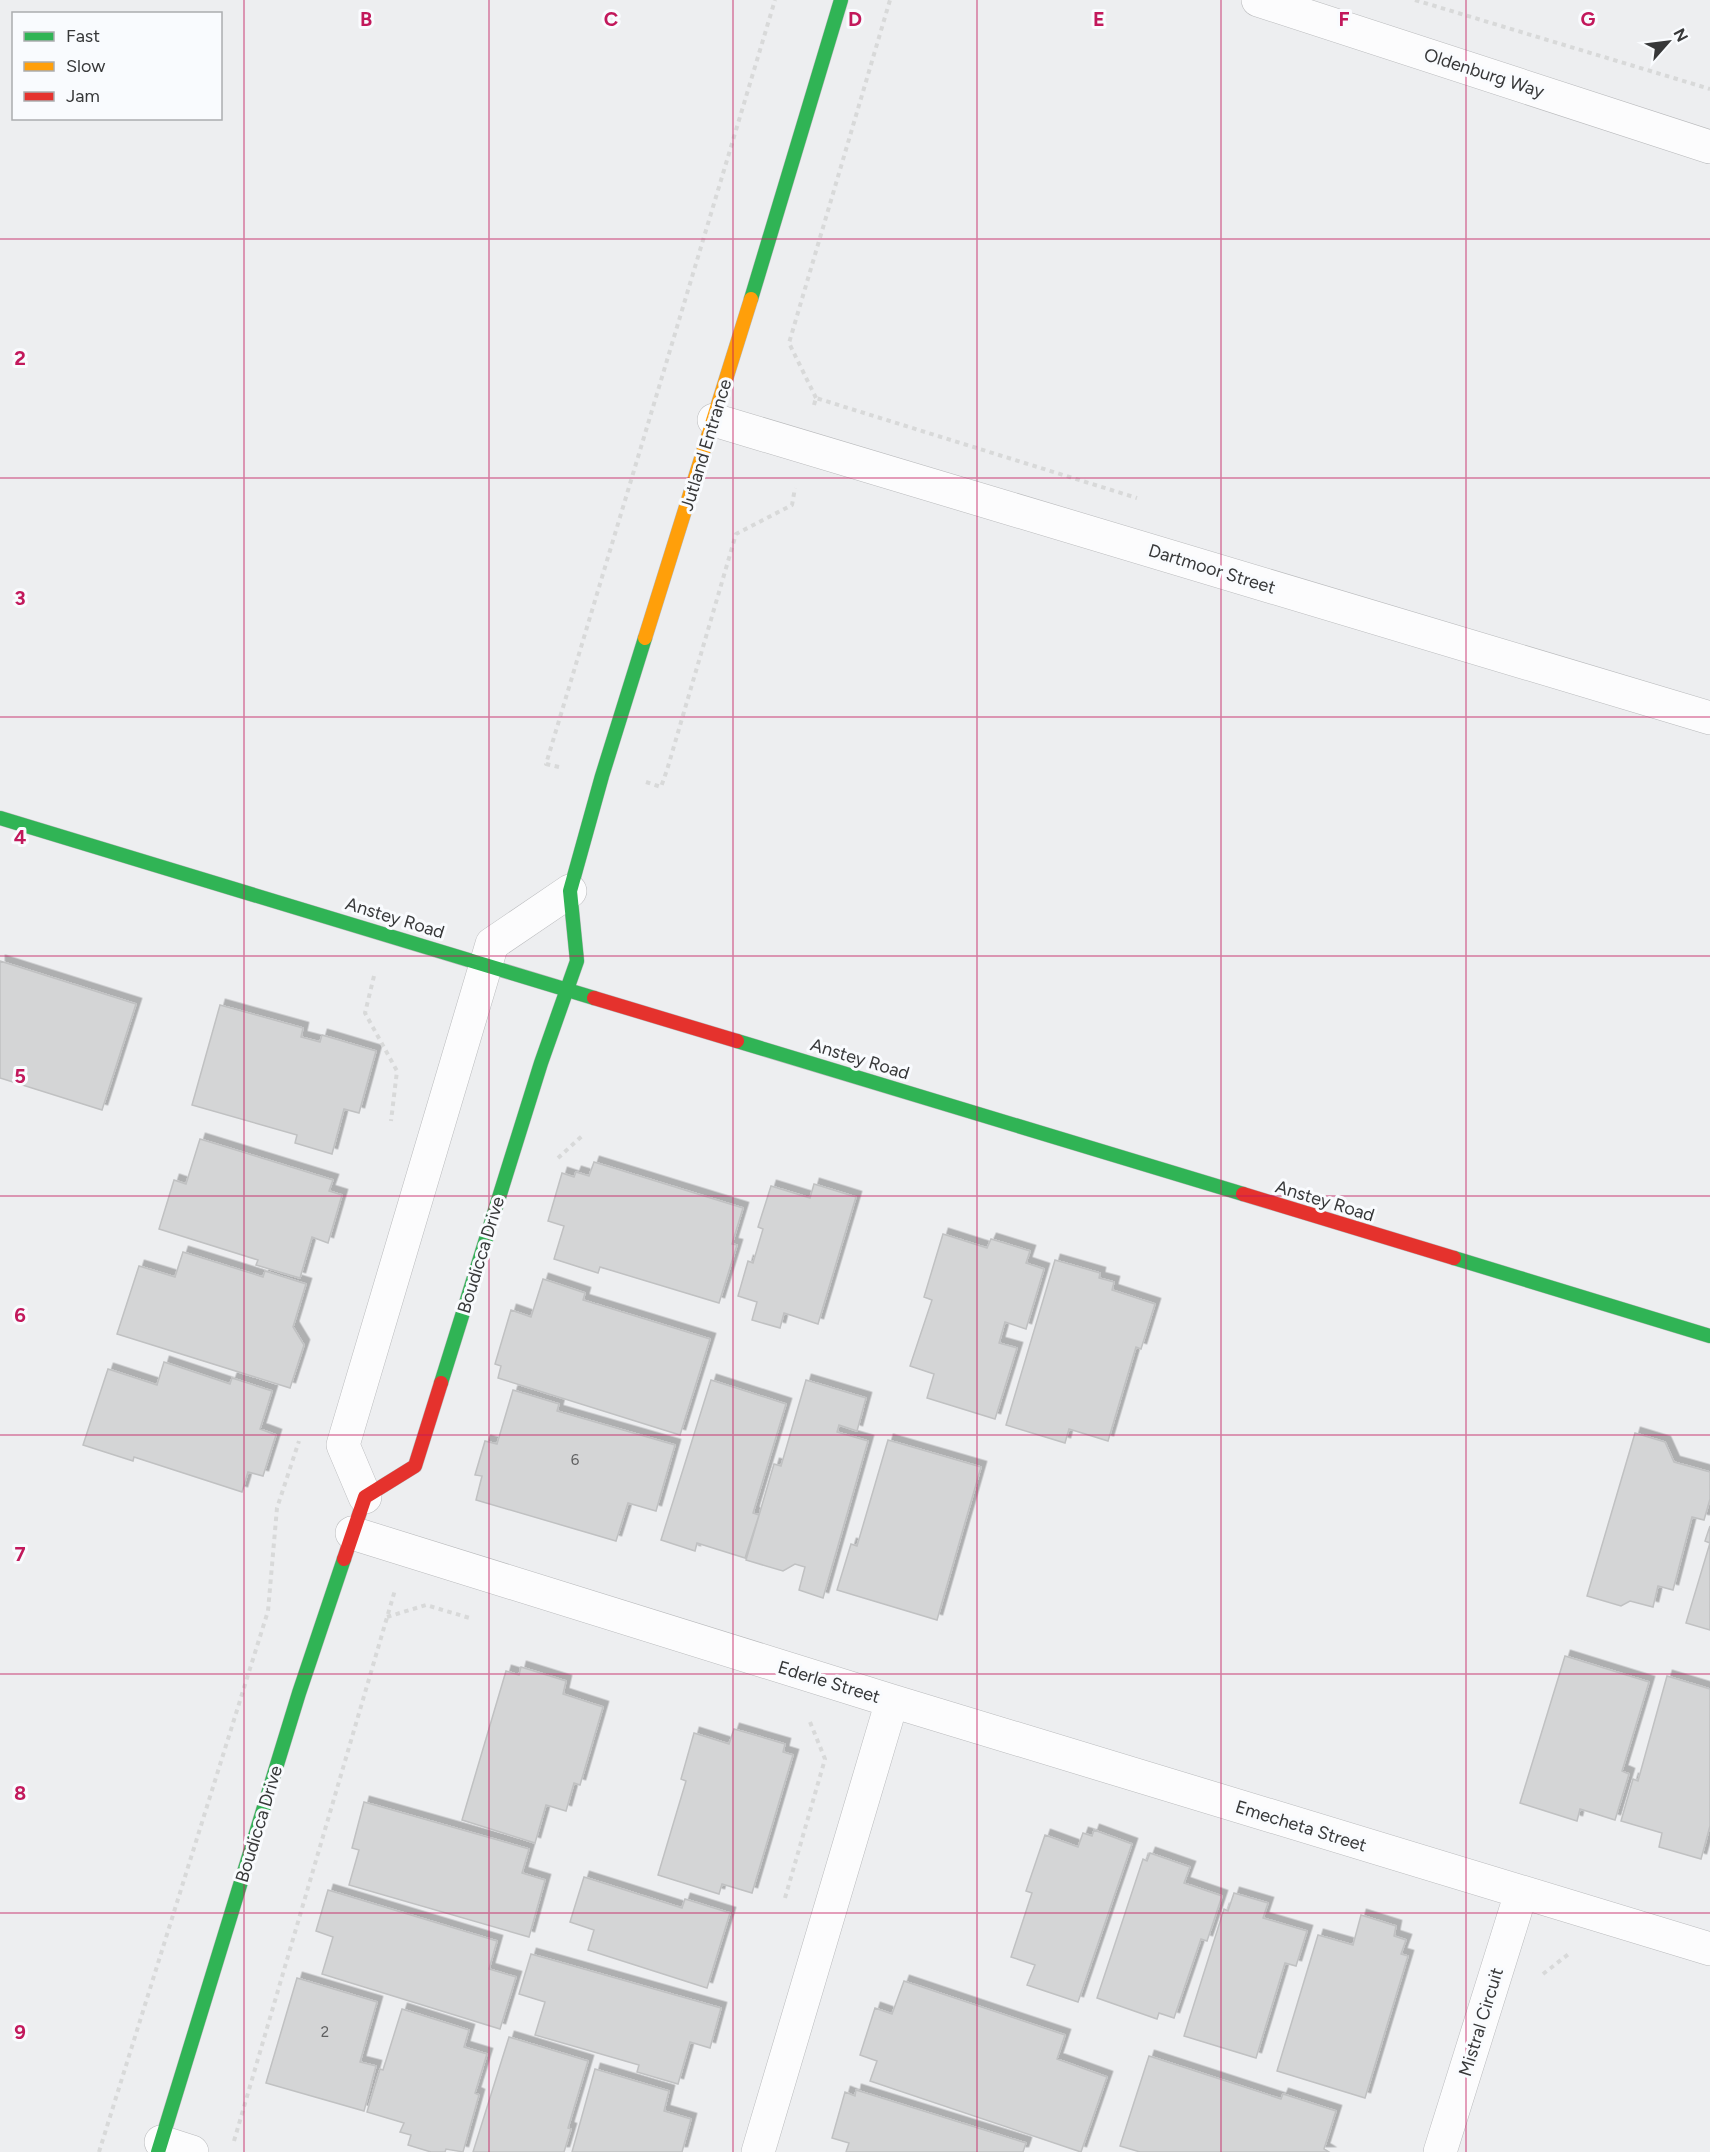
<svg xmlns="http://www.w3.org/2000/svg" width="1710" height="2152" font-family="Figtree,sans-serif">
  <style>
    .building { fill: #d4d5d6; stroke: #c0c1c2; stroke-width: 1.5; filter: url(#shadow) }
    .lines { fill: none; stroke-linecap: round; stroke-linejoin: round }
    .street-casing { stroke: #b9babc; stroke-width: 34 }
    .fast-casing { stroke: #b9babc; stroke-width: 15 }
    .slow-casing { stroke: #b9babc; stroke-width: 15 }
    .jam-casing { stroke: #b9babc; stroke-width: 15 }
    .path { stroke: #d8d9d9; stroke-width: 4; stroke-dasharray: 4.5 4.5; stroke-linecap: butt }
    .street { stroke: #fcfcfd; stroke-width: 33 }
    .fast { stroke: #30b455; stroke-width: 14 }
    .slow { stroke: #ff9f0a; stroke-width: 14 }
    .jam { stroke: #e5322d; stroke-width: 14 }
    .grid { fill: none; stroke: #c2185b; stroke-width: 1.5; stroke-opacity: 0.55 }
    .labels { text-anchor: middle; stroke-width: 6; stroke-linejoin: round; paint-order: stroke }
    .number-label { font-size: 15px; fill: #5e5f60 }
    .street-label { font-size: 18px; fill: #373839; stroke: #f9fbfe }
    .grid-label { font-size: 20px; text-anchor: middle; font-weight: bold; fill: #c2185b; stroke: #f9fbfe; stroke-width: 6; stroke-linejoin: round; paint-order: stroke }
  </style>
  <defs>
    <filter id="shadow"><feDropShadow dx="5.5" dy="-5.5" stdDeviation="0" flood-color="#0004"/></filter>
  </defs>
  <rect width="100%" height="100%" fill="#edeef0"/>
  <path class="building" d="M0 961 136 1004 102 1110 0 1078Z
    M220 1005 303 1028 301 1037 320 1042 322 1035 376 1051 359 1113 344 1109 332 1154 295 1143 297 1135 192 1105Z
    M200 1139 333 1180 329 1191 342 1195 328 1243 312 1237 300 1278 256 1265 258 1260 159 1229 174 1180 186 1184Z
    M594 1162 743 1208 732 1244 737 1245 719 1303 600 1267 598 1273 554 1259 564 1226 548 1221 562 1173 574 1177 576 1172 589 1176Z
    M814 1184 856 1197 818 1324 784 1313 780 1328 752 1320 757 1302 738 1296 748 1261 753 1263 763 1229 758 1227 771 1186 810 1198Z
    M943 1234 987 1248 991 1239 1030 1251 1026 1263 1044 1269 1026 1329 1005 1322 999 1343 1017 1348 995 1419 927 1398 934 1374 910 1366 932 1300 924 1297Z
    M183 1252 263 1277 265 1271 306 1284 293 1327 304 1345 290 1388 117 1334 139 1266 175 1277Z
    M1055 1260 1100 1273 1099 1278 1114 1282 1112 1290 1155 1304 1141 1349 1136 1347 1108 1441 1069 1429 1065 1443 1006 1425Z
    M543 1279 585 1293 583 1300 710 1339 680 1435 498 1378 501 1366 495 1364 511 1310 531 1317Z
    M164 1362 230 1384 232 1378 272 1391 260 1429 276 1435 263 1476 248 1472 242 1492 134 1457 133 1461 83 1445 108 1369 157 1385Z
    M711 1380 786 1404 753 1513 759 1515 745 1558 697 1543 695 1551 661 1540Z
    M806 1380 866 1398 857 1431 839 1425 837 1432 868 1441 823 1598 799 1590 805 1567 795 1564 783 1571 746 1560 774 1464 781 1466Z
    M513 1390 559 1404 557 1411 675 1445 656 1511 628 1503 616 1541 476 1500 482 1476 475 1475 485 1441 497 1444Z
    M1635 1433 1665 1442 1674 1462 1710 1472V1499L1704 1520 1692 1517 1673 1590 1658 1586 1653 1607 1630 1601 1621 1606 1587 1596Z
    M888 1440 981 1467 937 1620 837 1590 851 1544 857 1546Z
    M1710 1526V1630L1686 1623 1710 1543 1705 1541Z
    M1565 1656 1649 1682 1622 1771 1629 1774 1615 1820 1580 1809 1577 1821 1520 1803Z
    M521 1667 566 1681 563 1694 603 1707 580 1785 574 1783 566 1811 546 1805 535 1843 462 1820 506 1671 519 1675Z
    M1667 1676 1710 1689V1826L1701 1859 1659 1847 1662 1833 1621 1821 1633 1779 1638 1781Z
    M734 1729 785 1744 783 1752 793 1755 752 1893 722 1884 719 1894 658 1875 686 1781 681 1779 694 1733 729 1744Z
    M364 1802 529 1849 522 1873 545 1880 529 1937 349 1885 359 1850 352 1848Z
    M1094 1830 1132 1844 1078 2002 1027 1985 1035 1965 1011 1957 1032 1893 1026 1891 1045 1835 1078 1847 1083 1833 1092 1836Z
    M1150 1853 1190 1867 1184 1883 1222 1896 1207 1941 1201 1939 1174 2018 1159 2013 1157 2019 1097 1998 1143 1859 1147 1861Z
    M584 1877 682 1908 685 1899 730 1913 707 1988 588 1950 594 1930 570 1922Z
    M328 1890 497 1941 489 1969 516 1977 500 2029 322 1974 333 1937 316 1931Z
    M1234 1893 1268 1903 1263 1918 1307 1931 1296 1966 1285 1963 1256 2058 1184 2036 1224 1909 1228 1911Z
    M1361 1915 1396 1926 1394 1936 1406 1940 1401 1954 1408 1956 1365 2098 1277 2071 1318 1935 1353 1945Z
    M531 1954 721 2008 710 2048 690 2042 678 2084 637 2072 639 2065 535 2035 545 2002 519 1994Z
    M297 1978 377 2002 360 2062 376 2066 364 2111 266 2083Z
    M904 1981 1065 2035 1057 2059 1107 2077 1081 2152 870 2081 877 2061 860 2055 875 2008 892 2014Z
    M402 2009 469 2030 464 2047 487 2054 475 2093 479 2095 463 2152 446 2149 445 2152H431L408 2145 411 2135 400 2132 404 2123 367 2112 380 2069 383 2070Z
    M509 2037 588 2061 568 2128 571 2129 564 2152H473Z
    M1149 2056 1281 2099 1283 2094 1336 2111 1324 2149 1329 2152H1140L1120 2146Z
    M595 2069 669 2091 664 2111 691 2119 682 2152H572Z
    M856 2090 1026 2143 1023 2152H846L849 2143 832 2138 845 2092 855 2096Z"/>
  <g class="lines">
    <g class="street-casing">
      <path id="street" d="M1258 0 1710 147
        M714 420 1710 718
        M365 1497 343 1445 492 944 570 891
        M352 1533 892 1701 1710 1949
        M161 2142 192 2152
        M758 2152 892 1701
        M1440 2152 1521 1893"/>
    </g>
    <g class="fast-casing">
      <path id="fast" d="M751 299 841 0
        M0 818 594 998
        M737 1041 1243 1194
        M1454 1258 1710 1336
        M441 1383 541 1063 577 961 570 891 602 776 645 638
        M158 2152 299 1693 344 1559"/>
    </g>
    <g class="slow-casing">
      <path id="slow" d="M645 638 751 299"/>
    </g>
    <g class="jam-casing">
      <path id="jam" d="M594 998 737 1041
        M1243 1194 1454 1258
        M344 1559 365 1497 415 1466 441 1383"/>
    </g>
    <path class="path" d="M1415 0 1710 89
      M816 398 789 343 890 0
      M814 405 816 398 1137 498
      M559 767 546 764 775 0
      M646 782 661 787 667 770 736 534 792 505 795 488
      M374 976 365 1013 397 1071 391 1121
      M558 1158 582 1136
      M387 1617 426 1605 473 1619
      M785 1898 825 1759 810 1722
      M1543 1974 1570 1953
      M234 2141 395 1590
      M99 2152 268 1611 277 1508 299 1441"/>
    <use href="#street" class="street"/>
    <use href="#fast" class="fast"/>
    <use href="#slow" class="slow"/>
    <use href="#jam" class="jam"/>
  </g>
  <path class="grid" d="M244 0V2152M489 0V2152M733 0V2152M977 0V2152M1221 0V2152M1466 0V2152M0 239H1710M0 478H1710M0 717H1710M0 956H1710M0 1196H1710M0 1435H1710M0 1674H1710M0 1913H1710"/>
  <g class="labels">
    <g class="number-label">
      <text x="575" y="1465">6</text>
      <text x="325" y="2037">2</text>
    </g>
    <g class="street-label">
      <text transform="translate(1484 73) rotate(18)" y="6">Oldenburg Way</text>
      <text transform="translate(706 445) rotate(-73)" y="6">Jutland Entrance</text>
      <text transform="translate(1212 569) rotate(17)" y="6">Dartmoor Street</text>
      <text transform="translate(395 918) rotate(17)" y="6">Anstey Road</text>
      <text transform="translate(860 1059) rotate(17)" y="6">Anstey Road</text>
      <text transform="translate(1325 1201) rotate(17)" y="6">Anstey Road</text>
      <text transform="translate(481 1255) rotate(-73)" y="6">Boudicca Drive</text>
      <text transform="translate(829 1682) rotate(17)" y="6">Ederle Street</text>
      <text transform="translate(259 1824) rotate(-73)" y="6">Boudicca Drive</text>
      <text transform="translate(1301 1826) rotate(17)" y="6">Emecheta Street</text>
      <text transform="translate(1481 2022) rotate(-73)" y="6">Mistral Circuit</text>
    </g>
  </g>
  <g class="grid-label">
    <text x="366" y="26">B</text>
    <text x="611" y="26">C</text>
    <text x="855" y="26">D</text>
    <text x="1099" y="26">E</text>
    <text x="1344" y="26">F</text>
    <text x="1588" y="26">G</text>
    <text x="20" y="365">2</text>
    <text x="20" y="605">3</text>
    <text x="20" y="844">4</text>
    <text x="20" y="1083">5</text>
    <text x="20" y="1322">6</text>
    <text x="20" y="1561">7</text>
    <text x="20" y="1800">8</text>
    <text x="20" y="2039">9</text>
  </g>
  <rect x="12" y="12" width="210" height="108" fill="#f9fbfe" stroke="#abadaf" stroke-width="1.5"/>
  <rect x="24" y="32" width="30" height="9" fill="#30b455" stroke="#abadaf" stroke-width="1.5"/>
  <text x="66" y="42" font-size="18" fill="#373839">Fast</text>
  <rect x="24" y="62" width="30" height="9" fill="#ff9f0a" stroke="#abadaf" stroke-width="1.5"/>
  <text x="66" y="72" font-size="18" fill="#373839">Slow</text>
  <rect x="24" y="92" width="30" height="9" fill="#e5322d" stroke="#abadaf" stroke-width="1.5"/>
  <text x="66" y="102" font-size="18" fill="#373839">Jam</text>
  <g transform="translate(1668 42) rotate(62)" stroke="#f9fbfe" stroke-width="4.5" paint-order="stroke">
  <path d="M0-4.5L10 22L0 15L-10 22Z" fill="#373839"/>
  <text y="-9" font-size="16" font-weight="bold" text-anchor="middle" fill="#373839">N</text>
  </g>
</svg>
